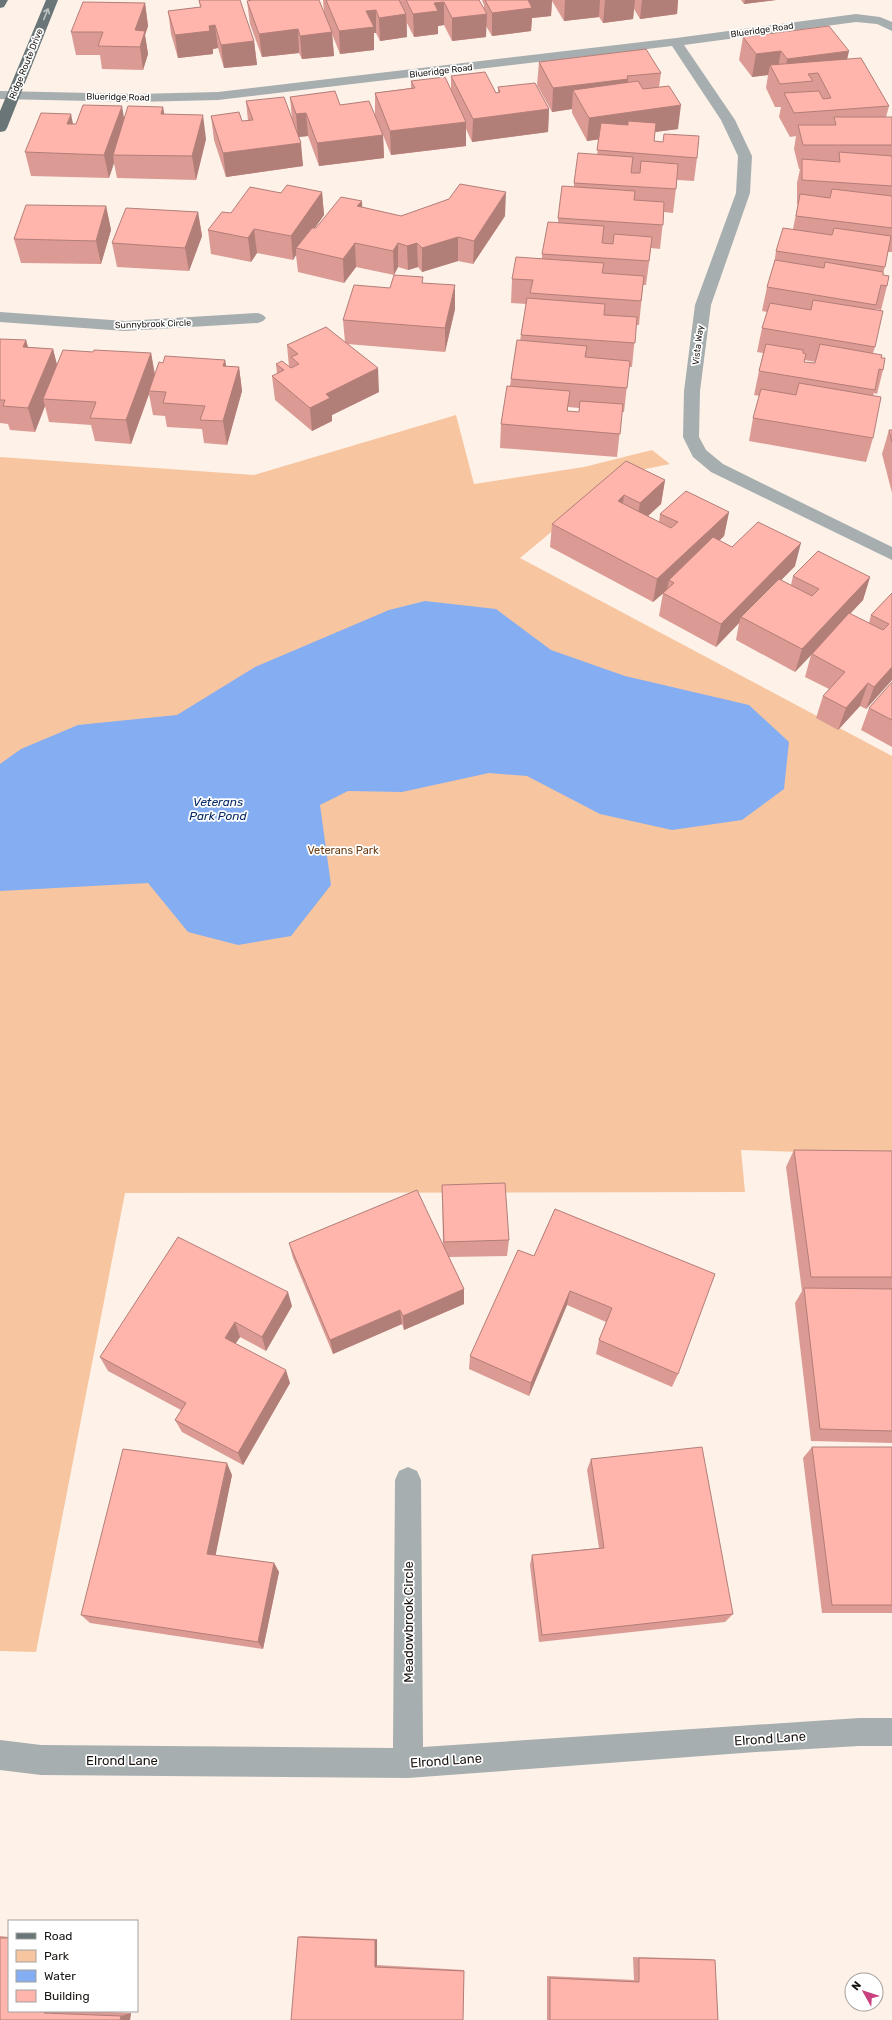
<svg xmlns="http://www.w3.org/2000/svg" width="892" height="2020" font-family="Rubik,sans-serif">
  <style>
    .green { fill: #f7c6a0 }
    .water { fill: #84adf2 }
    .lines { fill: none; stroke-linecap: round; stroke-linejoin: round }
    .minor { fill: #a7aeb0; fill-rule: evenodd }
    .major { fill: #697577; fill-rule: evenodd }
    .wall { fill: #db9b94; fill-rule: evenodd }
    .shaded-wall { fill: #b27e78 }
    .building { fill: #ffb4ac; stroke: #b27e78 }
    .oneway { stroke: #bcc1c2 }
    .labels { text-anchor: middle; stroke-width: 3.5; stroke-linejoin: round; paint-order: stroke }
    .far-street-label { font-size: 9px; fill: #191512; stroke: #fff }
    .park-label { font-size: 11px; fill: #6b3d13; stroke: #fff }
    .water-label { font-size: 12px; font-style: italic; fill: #062965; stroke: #fff }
    .near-street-label { font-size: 13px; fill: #191512; stroke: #fff }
  </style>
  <rect width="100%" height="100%" fill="#fdf1e8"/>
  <path class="green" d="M456 415 474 484 584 467 652 450 670 464 621 474 520 558 892 756V1155L741 1150 745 1192 125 1193 36 1652 0 1651V457L254 475Z"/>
  <path class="water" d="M425 601 496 609 551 650 625 676 749 705 789 742 784 789 742 820 672 830 600 814 527 776 489 773 402 792 348 791 320 805 331 885 291 936 238 945 188 932 148 883 0 891V764L21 749 78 725 177 715 255 667 389 610Z"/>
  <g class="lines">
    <path class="minor" d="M856 14 880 17 892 22V31L877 24 856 22 684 45 735 120 752 156 750 193 711 305 700 391 699 437 706 450 723 464 892 547V560L711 472 693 457 683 437 684 391 695 305 736 193 738 156 721 120 672 46 218 100 136 102 0 99V91L136 94 218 92 676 38Z
      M0 312 125 321 258 313 263 315 266 318 263 321 258 323 125 331 0 322Z
      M408 1467 417 1471 421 1480 423 1747 859 1718H892V1746H859L756 1752 408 1778 41 1775 0 1770V1740L41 1745 393 1748 395 1480 399 1471Z"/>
    <path class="major" d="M0 0H8L4 7 0 8Z
      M46 0H58L7 128 5 131 0 132V111Z"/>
  </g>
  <path class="wall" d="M199 0 254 41 257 65 224 68 218 48 213 49V54L178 58 171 34 168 11 200 7Z
    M323 0H479L484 9V5L482 0H682H678L677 14 640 19 634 9 633 19 603 23 599 17 564 21 552 1 551 16 532 18 531 31 492 36 486 26V37L452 41 444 25 438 26V34L414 37 407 23V37L380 41 376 33H374V50L340 54 332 34 334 56 302 59 299 53 262 57 250 24 247 1 324 13Z
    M741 0H776L744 4Z
    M145 3 148 26 145 35 148 54 143 70 102 69 100 55H76L71 32Z
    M743 37 847 59 889 106 886 117H892V252H888L883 275 887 286 881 310 875 309V347L873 353 881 358 883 370 877 394 874 393 873 396V438L866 462 749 441 753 418 760 396 754 395 759 371 763 353 757 352 762 328 767 312 762 311 767 287 774 264 776 251 793 229 798 204H797V183L800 169H799L794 149 796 136 790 137 779 117 781 107H775L766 88 768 75 752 77 739 60ZM804 360 816 362 815 363 804 362Z
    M539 62 661 73 659 87 678 129 655 132 654 141 697 158 694 181 677 180 673 213 664 212 660 249 651 248 646 285H643L639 325H636L632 367H629L624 412H622L617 457 500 448 501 424 510 386 511 379 520 341 521 335 526 304 511 303 512 279 542 258V254L558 223V218L574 187V183L597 155 599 139 587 141 572 113V109L552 112 537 85ZM568 407 579 408V412H568Z
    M451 76 496 93H498V87L549 109 548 132 472 142 466 129V146L391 155 383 135 384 158 319 166 308 136 299 137 303 166 226 177 214 140 211 116 242 121H248L246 101 292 120 290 97 340 105 375 116V93L411 88V81L451 90Z
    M163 107 164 114 206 139 196 180 117 178 114 163 109 178 31 176 25 152 73 124 124 119Z
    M322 192 324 215 315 228H316L362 207 401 216H505L473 264 458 261 422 272 418 267 408 270 398 267 394 275 423 283 455 309 445 352 347 344 379 392 332 415V421L312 431 275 400 272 376 277 374 276 364 289 367 287 345 345 342 343 320 390 288 394 275 356 267 344 283 298 272 296 255 293 260 257 253 251 262 211 254 208 230 231 213 281 193Z
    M106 206 111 230 101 264 21 263 14 239Z
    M198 212 202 236 189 271 117 267 112 243Z
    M0 339 26 340 28 347 53 349 57 365 93 352 151 353 155 374 163 363 225 360 226 366 239 367 242 391 227 445 204 443 202 429 167 427 165 416 153 415 149 394 131 444 95 441 91 425 49 422 45 406 35 432 10 430 8 424 0 423Z
    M889 430H892V493L882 454Z
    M626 461 665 480 661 504 648 516 659 522 660 514 729 512 724 536 719 541 732 547 795 566 781 580 791 585 793 576 870 577 863 600 850 614 869 623 871 615 892 593V680L866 709 860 706 838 730 816 718 823 696 829 689 805 677 811 655 795 672 736 640 739 623 716 647 659 616 663 593 667 590 653 602 550 547 552 524Z
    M892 682V747L861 730 869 708Z
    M794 1150 892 1151V1443L811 1441 795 1303 802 1291 786 1167Z
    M442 1185 509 1240 507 1256 449 1257 464 1289V1304L404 1330 402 1324 333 1354 293 1258 289 1243 443 1245Z
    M555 1209 678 1374 672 1387 596 1354 599 1340 606 1322 567 1305 529 1396 469 1369 470 1356 534 1256Z
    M292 1306 266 1351 240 1337 235 1344 290 1383 243 1465 182 1432 175 1420 181 1410 108 1371 100 1357Z
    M812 1447H892V1613H822L803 1458Z
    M591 1459 733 1614 725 1622 539 1642 530 1565 532 1555 599 1548 587 1470Z
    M232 1475 215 1555 274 1563 279 1572 263 1649 90 1623 81 1615Z
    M0 1936 9 1937V2011H88L131 2013 130 2020H0Z
    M302 1936 377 1939V1965L464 1970V1971L463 2020 298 1937Z
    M633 1957 707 1959 715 1960 718 2020H547V1976L634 1980Z"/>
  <path class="shaded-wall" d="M525 0H552L551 16 532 18 531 31 492 36V13Z
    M565 0H600L599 17 564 21Z
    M605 0H635L633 19 603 23Z
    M642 0H682H678L677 14 640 19Z
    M745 0H776L744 4Z
    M444 2V25L438 26V34L414 37 413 14 434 3Z
    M145 3 148 26 145 35 148 54 143 70 140 47 135 30Z
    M376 10V33H374V50L340 54 339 31 366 11Z
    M406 14 407 37 380 41 379 18Z
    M487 14 486 37 452 41V18Z
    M215 25 218 48 213 49V54L178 58 175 35 209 26Z
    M298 29 299 53 262 57 259 34Z
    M332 32 334 56 302 59 300 36Z
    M254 41 257 65 224 68 221 45Z
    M781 51 777 74 770 65 768 75 752 77 756 54Z
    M849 51 844 74 818 73 808 74 783 82 787 59Z
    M628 79 626 102 573 90 572 109 552 112 553 88Z
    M681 105 678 129 587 141 589 118Z
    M122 106 126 129 113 155 114 163 109 178 104 155Z
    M163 107 167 131 161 114Z
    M549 109 548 132 472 142 473 119Z
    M306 113 308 136 298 137 296 114Z
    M71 114 76 138 67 124Z
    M203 115 206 139 196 180 192 156Z
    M466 122V146L391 155 390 131Z
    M383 135 384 158 319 166 317 143Z
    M301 143 303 166 226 177 223 153Z
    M322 192 324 215 300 249 296 248V255L293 260 291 236Z
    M506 192 505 216 473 264 474 241Z
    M362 201 363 225 357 206Z
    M106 206 111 230 101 264 96 241Z
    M198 212 202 236 189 271 185 248Z
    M254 229 257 253 251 262 248 238Z
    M458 237V261L422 272V248Z
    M355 243 356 267 344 283 343 259Z
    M398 243V267L394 275 393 251Z
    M417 243 418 267 408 270 407 246Z
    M455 285V309L445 352V328Z
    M26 340 32 364 23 347Z
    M53 349 59 373 43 399 45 406 35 432 28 408Z
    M151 353 155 377 149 391V394L131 444 126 420Z
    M225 360 229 384 223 366Z
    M239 367 242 391 227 445 223 421Z
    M378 368 379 392 332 415V421L312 431 310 408 326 394Z
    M665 480 661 504 636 527 640 503Z
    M624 495 621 519 618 501Z
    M729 512 724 536 674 583 669 580 667 590 653 602 657 579Z
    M801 543 795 566 743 619 741 617 739 623 716 647 721 624Z
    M870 577 863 600 795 672 802 649Z
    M892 667V680L866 709 874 687Z
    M868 683 860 706 838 730 846 708Z
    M464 1289V1304L404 1330 403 1316Z
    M570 1291 567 1305 529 1396 531 1383Z
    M288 1292 292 1306 266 1351 262 1337Z
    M400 1310 402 1324 333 1354 330 1340Z
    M235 1322 240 1337 230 1352 225 1338Z
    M286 1370 290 1383 243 1465 238 1453Z
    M227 1463 232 1475 214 1563 207 1554Z
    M274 1563 279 1572 263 1649 258 1642Z
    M377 1939V1965L375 1967V1940Z
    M45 2011H52L44 2013Z
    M131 2013 130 2020H120L121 2016Z"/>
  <path class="building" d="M199 0H240L254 41 221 45 215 25 209 26 210 31 175 35 168 11 201 7Z
    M252 0H319L332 32 300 36 298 29 259 34 247 1Z
    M326 0H399L406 14 379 18 376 10 366 11 374 27 339 31Z
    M406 0H479L487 14 452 18 444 2 434 3 438 11 413 14Z
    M485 0H528L532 8 492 13Z
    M83 2 145 3 135 30 145 31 140 47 98 46 103 32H71Z
    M829 26 849 51 787 59 781 51 756 54 743 37Z
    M646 49 661 73 627 76 628 79 553 88 539 62Z
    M861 58 889 106 794 113 784 93 819 91 823 99 831 98 818 73 808 74 813 81 780 84 770 65Z
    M485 72 496 93 500 92 498 87 535 83 549 109 473 119 451 76Z
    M445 77 466 122 390 131 375 93 415 88 411 81Z
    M638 81 643 89 669 86 681 105 589 118 573 90Z
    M335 91 340 105 369 101 383 135 317 143 306 113 296 114 290 97Z
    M284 97 301 143 223 153 211 116 239 112 242 121 253 120 246 101Z
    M83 105 122 106 104 155 25 152 41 113 71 114 67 124H76Z
    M128 106 163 107 161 114 203 115 192 156 113 155Z
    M834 117H892V145H803L798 125H836Z
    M628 121 656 123 654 141 663 142 664 134 699 136 697 158 597 150 601 123 628 125Z
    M839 152 892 156V186L802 180V159L840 162Z
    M578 153 633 157 631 173H640L641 161 678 164 676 189 574 183Z
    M460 184 506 192 474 241 458 237 422 248 417 243 407 246 398 243 393 251 355 243 343 259 296 248 312 228H316L341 197 362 201 357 206 401 216 449 199Z
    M287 185 322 192 291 236 254 229 248 238 208 230 222 212 231 213 250 187 281 193Z
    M562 186 635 191 634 200 664 202 663 225 558 218Z
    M832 189 892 196V228L796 216 800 194 830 198Z
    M26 205 106 206 96 241 14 239Z
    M126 208 198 212 185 248 112 243Z
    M548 222 604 226 602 243 613 244 614 234 652 237 649 261 542 254Z
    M783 228 832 235 834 228 891 236 885 267 776 251Z
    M516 257 604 263 602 273 644 276 641 301 530 293 533 280 512 279Z
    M775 260 824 268 825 262 883 272V275L889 276 887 286 881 285 876 305 767 287Z
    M394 275 423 277 422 283 455 285 445 328 343 320 354 285 390 288Z
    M527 298 605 304 604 315 637 317 635 343 521 335Z
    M813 300 883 311 875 347 762 328 770 303 811 310Z
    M326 327 378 368 326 394 330 398 310 408 272 376 284 370 276 364 282 361 291 368 299 364 291 357 298 354 287 345Z
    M0 339 26 340 23 347 53 349 28 408 3 406 5 400H0Z
    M517 340 587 346 585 357 630 361 627 388 511 379Z
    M766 344 803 350V353L806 354 804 362 815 363 820 344 882 355 881 358H885L883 370 879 369 875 390 759 371Z
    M63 350 93 352 94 350 151 353 126 420 90 418 96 402 43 399Z
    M165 356 225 360 223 366 239 367 223 421 200 420 205 406 163 403 166 392 149 391 159 362 163 363Z
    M799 383 881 397 873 438 753 418 761 389 796 395Z
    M507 386 570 391 567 411 579 412 580 401 623 404 620 434 501 424Z
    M889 430H892V442Z
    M626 461 665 480 640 503 624 495 618 501 671 528 678 522 660 514 686 491 729 512 657 579 552 524Z
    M758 522 801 543 721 624 663 593 674 583 669 580 713 537 732 547Z
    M818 551 870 577 802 649 741 617 779 579 812 596 819 589 793 576Z
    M892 593V667L874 687 868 683 846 708 823 696 845 672 812 654 849 613 883 630 889 624 871 615Z
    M892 682V720L869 708Z
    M794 1150 892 1151V1277H811Z
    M505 1183 509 1240 444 1242 442 1185Z
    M417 1190 464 1289 403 1316 400 1310 330 1340 289 1243Z
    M555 1209 715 1274 678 1374 599 1340 612 1308 570 1291 531 1383 470 1356 518 1250 534 1256Z
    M178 1237 288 1292 262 1337 235 1322 225 1338 286 1370 238 1453 175 1420 186 1403 100 1357Z
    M804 1288 892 1289V1431L820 1429Z
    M702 1447 733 1614 542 1635 532 1555 604 1548 591 1459Z
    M812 1447H892V1605H832Z
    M123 1449 227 1463 207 1554 274 1563 258 1642 81 1615Z
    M298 1937 375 1940V1967L464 1971 463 2020H291Z
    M0 1938H9V2011H45L44 2013 121 2016 120 2020H0Z
    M639 1958 715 1960 718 2020H550V1978L639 1982Z"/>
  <defs><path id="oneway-shaft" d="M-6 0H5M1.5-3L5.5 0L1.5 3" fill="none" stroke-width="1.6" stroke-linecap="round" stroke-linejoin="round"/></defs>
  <use class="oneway" href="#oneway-shaft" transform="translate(46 14) rotate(-68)"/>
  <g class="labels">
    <g class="far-street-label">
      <text transform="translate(762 30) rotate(-8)" y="3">Blueridge Road</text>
      <text transform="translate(26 64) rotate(-68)" y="3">Ridge Route Drive</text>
      <text transform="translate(441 71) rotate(-7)" y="3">Blueridge Road</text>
      <text transform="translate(118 97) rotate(1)" y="3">Blueridge Road</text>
      <text transform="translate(153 324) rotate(-2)" y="3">Sunnybrook Circle</text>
      <text transform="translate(698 345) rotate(-83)" y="3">Vista Way</text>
    </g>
    <g class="park-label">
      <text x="343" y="854">Veterans Park</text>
    </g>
    <g class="water-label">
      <text x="218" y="806">Veterans<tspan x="218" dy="14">Park Pond</tspan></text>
    </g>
    <g class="near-street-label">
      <text transform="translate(408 1622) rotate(-90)" y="5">Meadowbrook Circle</text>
      <text transform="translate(770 1738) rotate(-4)" y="5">Elrond Lane</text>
      <text x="122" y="1765">Elrond Lane</text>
      <text transform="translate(446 1760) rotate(-4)" y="5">Elrond Lane</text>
    </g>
  </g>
  <rect x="8" y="1920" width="130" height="92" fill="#ffffff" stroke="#a3a1a0"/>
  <rect x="16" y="1933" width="20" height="6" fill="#697577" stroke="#a3a1a0"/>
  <text x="44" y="1940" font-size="12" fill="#191512">Road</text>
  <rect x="16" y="1950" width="20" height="12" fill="#f7c6a0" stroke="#a3a1a0"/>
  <text x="44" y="1960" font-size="12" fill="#191512">Park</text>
  <rect x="16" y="1970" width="20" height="12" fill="#84adf2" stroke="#a3a1a0"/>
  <text x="44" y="1980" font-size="12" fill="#191512">Water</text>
  <rect x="16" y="1990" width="20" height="12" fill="#ffb4ac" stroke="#a3a1a0"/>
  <text x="44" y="2000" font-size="12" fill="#191512">Building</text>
  <g transform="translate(864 1992) rotate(309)"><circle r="19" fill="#ffffff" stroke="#a3a1a0"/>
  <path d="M0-3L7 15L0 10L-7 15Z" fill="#c8407e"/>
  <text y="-6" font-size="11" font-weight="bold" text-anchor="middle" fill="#191512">N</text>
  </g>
</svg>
